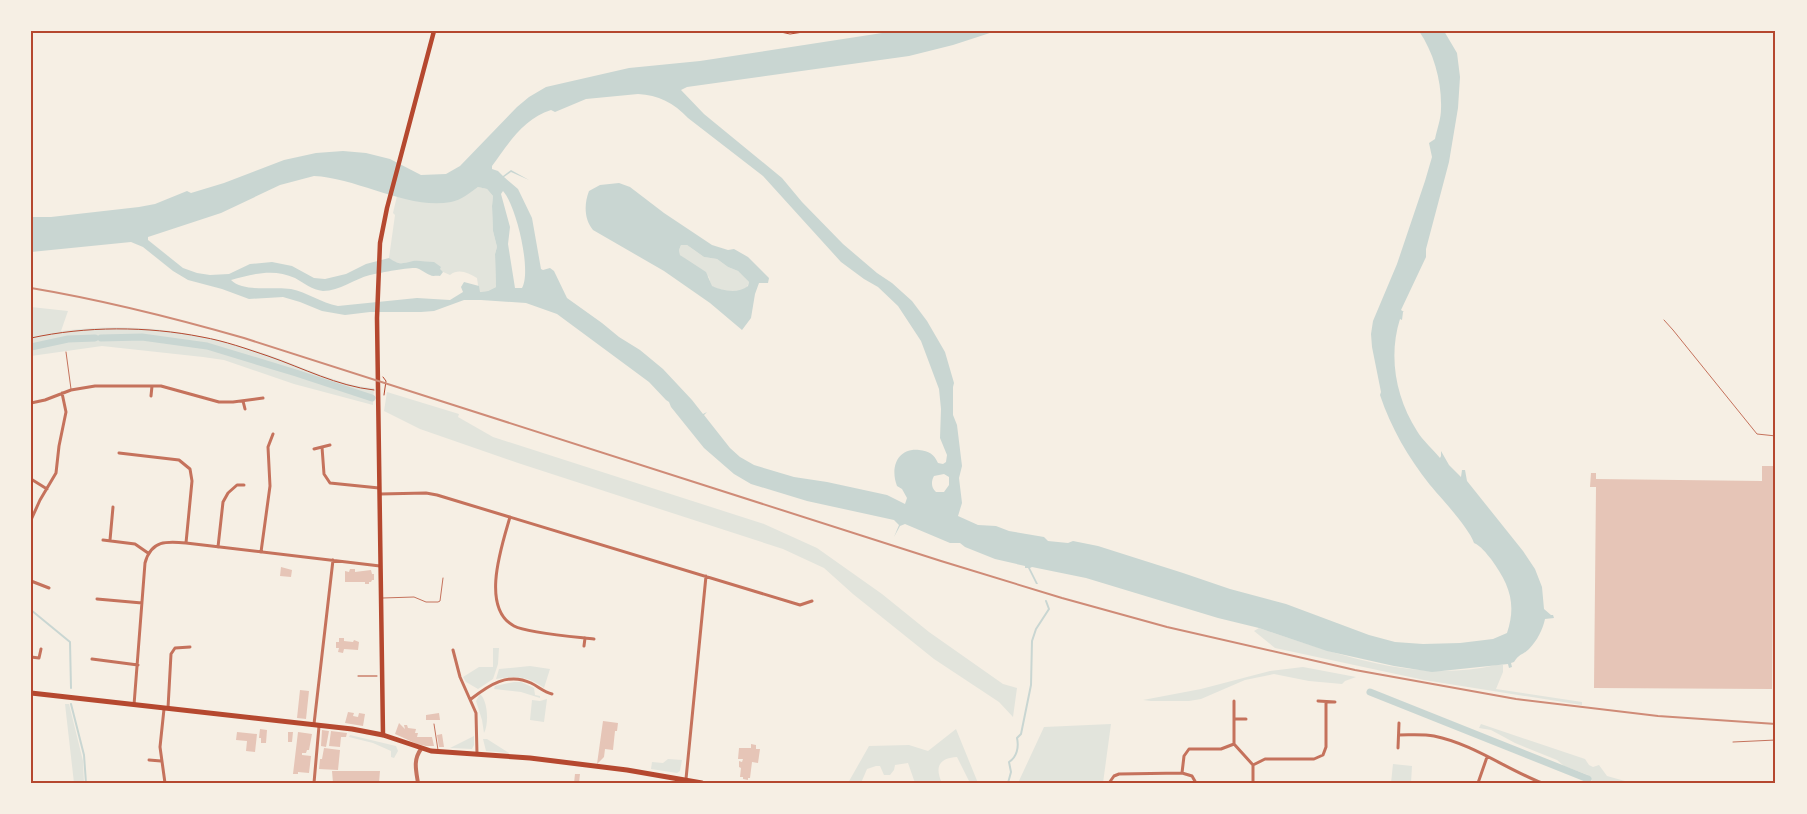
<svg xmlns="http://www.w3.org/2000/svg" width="1807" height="814" font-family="Inter,sans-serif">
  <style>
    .green { fill: #e2e4dc }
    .water { fill: #c9d6d2; fill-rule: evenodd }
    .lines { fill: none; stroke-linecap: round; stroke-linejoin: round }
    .stream { stroke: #c9d6d2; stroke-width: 2 }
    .canal { stroke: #c9d6d2; stroke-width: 7 }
    .building { fill: #e6c5b7 }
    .path { stroke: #b5482f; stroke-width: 1 }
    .service { stroke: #c5725c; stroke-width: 1 }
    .minor { stroke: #c5725c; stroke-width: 3 }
    .tertiary { stroke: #c5725c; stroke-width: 4 }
    .secondary { stroke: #b5482f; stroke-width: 4.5 }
    .primary { stroke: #b5482f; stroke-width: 5 }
    .rail { stroke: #cf8b77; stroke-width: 2 }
    .neatline { fill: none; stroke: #b5482f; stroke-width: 2 }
  </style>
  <rect width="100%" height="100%" fill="#f6efe4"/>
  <path class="green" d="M478 187 487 189 493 196 492 206 493 231 497 247 495 254 496 287 488 291 479 292 477 278C468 273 459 268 450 275L423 263H397L393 262 389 258 395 215 393 213 397 196C428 204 452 207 478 187Z
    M681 245H687L704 257 717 259 728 267 738 271 749 282C746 297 722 291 711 286L709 277 680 255 679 250Z
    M31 307 68 311 61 331C136 321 197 331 269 355 301 366 341 386 374 388L373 405 294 384 224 360 203 357 102 346 31 356Z
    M387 392 459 414 458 417 493 437 764 524 817 548 882 594 929 632 1003 684 1017 688 1013 717 999 702 934 659 853 594 824 568 783 549 518 463 420 429 384 411Z
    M1259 628C1335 653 1414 684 1496 665H1503V672L1496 689 1582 702V705L1424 680 1275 648 1254 631Z
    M493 648H499L498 664 493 679 478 689 466 682 463 677 479 667H493Z
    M530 666 550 669 544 688C528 676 515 676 496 679L499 669Z
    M1303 667 1356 677 1345 681 1342 684 1309 681 1274 674 1245 680 1201 699 1189 701H1151L1143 700 1201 689 1270 671Z
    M514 682H521L534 688 535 695 540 696V698L521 692 494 689 495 686Z
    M480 694C488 701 489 724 484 733L482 720 476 701Z
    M547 699 544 722 530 720 532 700 540 701Z
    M65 704H69L83 761 84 783H74Z
    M1111 724 1103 783H1018L1044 727Z
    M1481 724 1585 759 1589 765 1593 767 1599 765 1607 776 1632 783H1593L1588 775 1564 766 1557 760 1515 743 1491 730 1479 728Z
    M956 729 978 783H970L957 757C940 758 934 766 942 783H915L908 763 895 765 894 770 890 775H884L880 766H876L867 769 861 783H848L869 746 909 745 928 751Z
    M350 735 396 746 398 751 394 758 391 757V751L373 743 349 737Z
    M474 736V745L472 749 450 748Z
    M483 739H487L509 753 486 751Z
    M668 759 682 760 680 771 677 773 651 769 652 762 663 763Z
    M1393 764 1412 766 1411 783H1391Z"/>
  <path class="water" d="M895 31H996L953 45 909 56 687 87 681 90 704 114 782 178 802 202 843 244 877 273 892 283 912 301 927 321 945 352 954 383 953 387V415L957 425 962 466 959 478 962 503 958 516 978 525 996 526 1009 531 1044 537 1048 541 1068 543 1073 541 1098 546 1183 573 1230 589 1286 604 1369 635 1395 642 1423 644 1460 643 1493 639 1507 633C1517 603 1509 584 1491 559 1486 553 1481 546 1474 543 1469 528 1441 498 1430 485 1408 457 1391 428 1380 395L1381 392 1372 347 1371 334 1373 321 1397 264 1425 181 1432 157 1429 143 1435 139C1437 129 1441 119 1441 109 1442 82 1434 53 1419 31H1444L1457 53 1460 77 1458 108 1449 162 1426 249V257L1401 310 1404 312H1403L1402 320 1400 319C1388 357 1396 398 1417 431 1423 441 1433 449 1440 458L1441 456V451L1449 465 1461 477 1462 470H1465L1467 481 1523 551 1535 569 1542 587 1544 609 1551 615H1553L1554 618 1545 619C1543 629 1537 641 1529 649 1523 655 1520 653 1514 662L1511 663 1512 667 1509 668 1508 664 1432 672 1394 666 1327 651 1259 628 1218 618 1086 578 1032 567 1030 568 1038 584H1036L1028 568H1025V566L995 559 965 547 960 543H950L905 524 900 526 894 537 899 525 894 520 807 501 751 484 734 474 704 448 671 407 669 402 666 400 649 382 557 314 526 303 481 300H464L434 311 421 312H370L345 315 322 311 300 302 283 297 249 299 222 289 188 280 173 271 143 247 131 242 31 252V217H51L139 207 155 204 187 191 191 193 224 183 284 160 316 153 343 151 366 153 390 159 421 175 446 174 460 166 517 107 529 97 546 87 629 68 700 61ZM638 94C658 95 674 103 688 118L763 176 841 262 864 279 878 287 898 306 921 341 939 389 941 409 940 438 947 455 946 462 943 464 938 463C934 454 929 451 919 450 897 448 890 468 897 486L902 489 907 498 905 504 887 495 827 482 794 477 754 465 740 457 730 448 704 415 707 412 703 414 692 400 663 369 640 350 619 337 602 323 567 298 554 271 550 268 543 270 541 269 532 218 518 189 504 177 511 172 529 180 511 170 503 176 498 171 492 169V166C508 144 523 119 551 110L555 112 586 99ZM314 176C358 178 408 210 451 202 461 200 470 193 478 187L487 189 493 196 492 206 493 231 497 247 495 254 496 287 488 291 480 292 479 286 464 282 461 287 463 292 450 300 417 298 338 306C321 303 307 292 291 289 274 286 244 293 231 280 252 274 274 268 295 278 304 283 312 290 323 291 340 291 354 279 370 275 377 273 411 267 416 268 421 269 425 273 430 275 433 277 436 275 440 276L443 272 440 269 441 267 434 262C427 262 418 260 413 261 401 264 399 265 389 258L366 264 346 274 325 279 314 278 292 266 272 262 250 264 229 274 210 275 197 273 183 268 148 240V237L221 213 280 185ZM503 191C516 205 532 271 522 288H515L508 244 510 227 501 194ZM944 474 949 477V485L944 492H936C931 488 931 481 934 476Z
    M619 183 630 187 664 213 712 245 728 250 734 249 748 257 769 278 768 283H759L755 294 751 318 742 330 710 303 664 271 593 230C584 219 584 204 589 191L600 185ZM687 245 704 257 717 259 728 267 738 271 749 282 748 286C738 294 723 291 712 286L706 272 680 255 679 250 681 245Z"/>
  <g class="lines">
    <path class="stream" d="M31 610 70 642 71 688
      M71 704 84 755 86 783
      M1008 783 1011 772 1009 762C1017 757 1019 747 1017 738L1021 734 1031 685 1032 641 1036 629 1049 609 1046 601"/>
    <path class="canal" d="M101 338 142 337 207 346 296 373 372 398
      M31 347 68 339 95 338
      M1370 692 1588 779"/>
  </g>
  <path class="building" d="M1762 466H1774L1772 689 1594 688 1596 487H1590L1591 473H1596V479L1762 481Z
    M281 567 292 570 291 577 280 576Z
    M350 569H355V572L371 570 372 574H374V580H372L371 582H369V584H365V582H345V571L349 572Z
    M339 638H344V641L353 642 354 640 359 642 358 650 344 649 343 653 338 652 339 648H336V642H339Z
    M300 690 309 691 306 719 297 718Z
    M348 712 354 713 353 716 358 717 359 713 365 714 363 726 345 723Z
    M439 713 440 720H426V715Z
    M603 721 618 723 617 731H615L613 750 605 749 604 757 597 764Z
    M399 723 405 729 404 725H407L408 728 416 729 415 733H418L417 737H432L434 746H426L417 744 395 734Z
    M260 729 267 730 266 743H261V738H259Z
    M322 730 329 731 326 747 321 746Z
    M331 731 347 733 346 737H341L340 747 329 746Z
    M237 732 257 734 255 752 246 751 247 741 236 740Z
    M288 732H293L292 742H288Z
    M298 732 312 734 309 750H307L306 753H302V755L311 756 309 773 298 772V774H293Z
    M442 734 444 747H439L437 735Z
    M751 744 756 745V749H760L758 763 752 762 750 778H748V780L743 779V777H740L741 768 739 767V761L742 762 743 759H738L739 748H751Z
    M324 748 340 750 338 770 319 769 320 759H322Z
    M332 771H380L379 783H333Z
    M575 774H580L579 783H574Z"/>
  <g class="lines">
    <path class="path" d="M776 31 790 34 810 31
      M31 338C86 326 147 326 202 337 225 341 247 349 268 356 303 368 337 386 374 390
      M383 377 386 381 384 395
      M358 676H377"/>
    <path class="service" d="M1664 320 1673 330 1757 434 1776 436
      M66 352 71 389
      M383 598 414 597 426 602H438L440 601 443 578
      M434 724 438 750
      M1733 742 1776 740"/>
    <path class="minor" d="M151 396 152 386
      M243 401 245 409
      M31 403 45 400 71 390 95 386H161L219 402H233L263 398
      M322 447 324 474 330 483 379 488
      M314 449 330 445
      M119 453 179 460 190 469 192 481 186 543
      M31 479 47 489
      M380 494 426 493 437 495 800 605 812 601
      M510 517C502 545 480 608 514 626 527 633 577 637 594 639
      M31 520 40 500 56 473 59 446 66 412 62 393
      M103 540 135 544 148 553
      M110 540 113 507
      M218 547 223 502 228 493 237 485H244
      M261 552 270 486 268 447 273 434
      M31 581 49 588
      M97 599 142 603
      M584 646 585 638
      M453 650 460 677 476 713 477 754
      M31 657 39 658 41 649
      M92 659 138 665
      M471 699C489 685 508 672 531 683 539 687 544 692 552 694
      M1234 701V744L1253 765V783
      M1318 701 1335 702
      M134 705 145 563C151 540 167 541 186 543L380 566
      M168 708 171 654 175 648 190 647
      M164 709 160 747 165 783
      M1234 719H1246
      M314 724 333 560
      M1399 735C1411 735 1423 734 1434 736 1473 744 1506 769 1542 783
      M1398 748 1399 723
      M149 760 161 761
      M1253 765 1265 759H1314L1323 755 1326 747V702
      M1182 773 1184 756 1189 749H1221L1234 744
      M686 779 706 576
      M314 783 319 726
      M1109 783 1114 776 1119 774 1182 773 1192 776 1196 783
      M1478 783 1487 757"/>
    <path class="tertiary" d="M418 783C416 770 413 760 421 749"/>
    <path class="secondary" d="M383 735 377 318 380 243 387 208 434 31"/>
    <path class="primary" d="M31 693 352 729 383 735 431 751 530 758 627 770 702 783"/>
    <path class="rail" d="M31 288C103 300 174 318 244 338L941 561 1062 598 1167 627 1355 670 1516 699 1658 716 1776 724"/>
  </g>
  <rect width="1807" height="814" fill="none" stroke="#f6efe4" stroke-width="65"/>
  <rect x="32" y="32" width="1742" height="750" class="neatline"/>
</svg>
